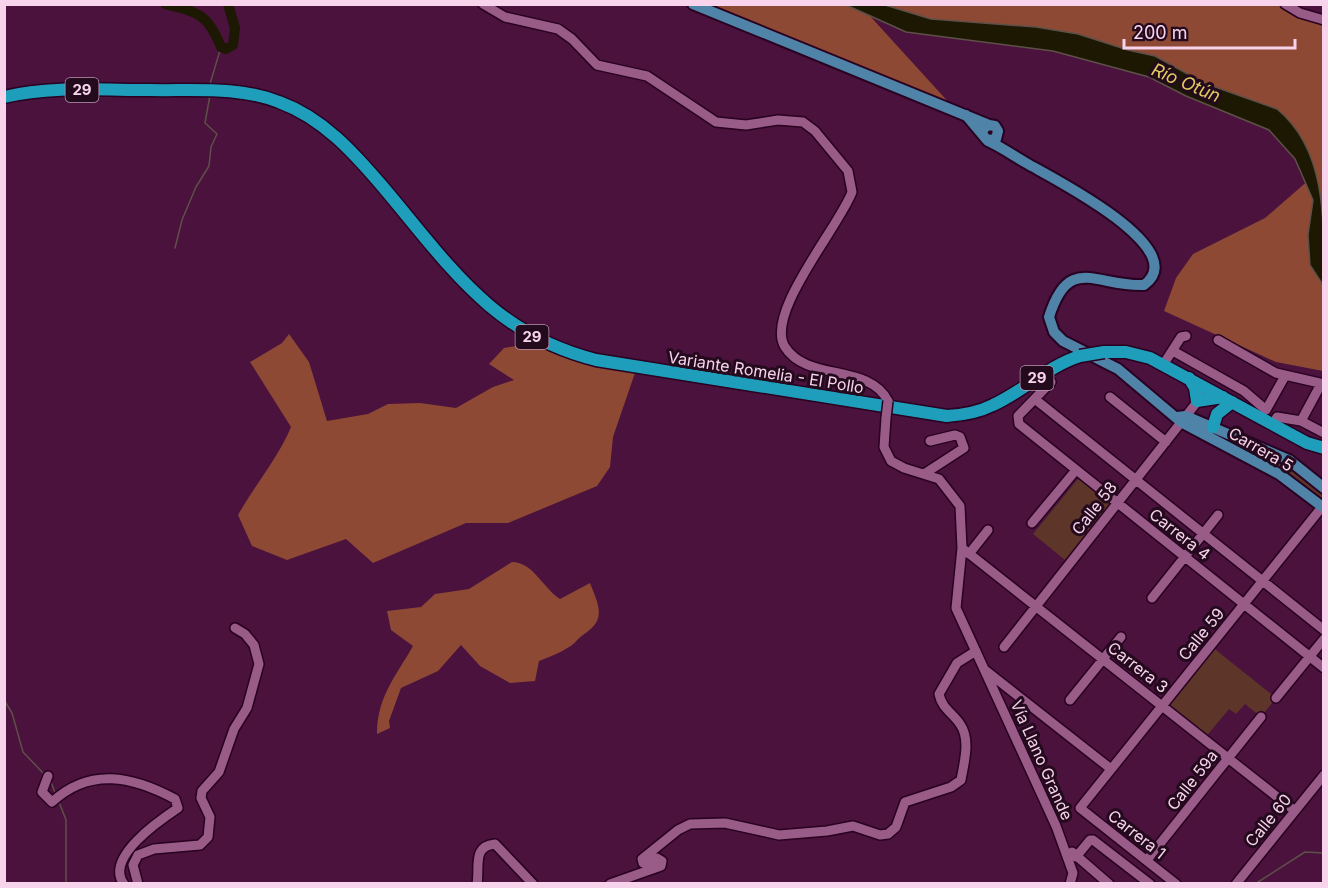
<svg xmlns="http://www.w3.org/2000/svg" width="1328" height="888" font-family="Inter,sans-serif">
  <style>
    .green { fill: #5d3529 }
    .forest { fill: #8d4934 }
    .water { fill: #1c1802; stroke: #5e5048; stroke-width: 1.5 }
    .lines { fill: none; stroke-linecap: round; stroke-linejoin: round }
    .stream { stroke: #5e5048; stroke-width: 1.5 }
    .river { stroke: #1c1802; stroke-width: 10 }
    .minor-casing { stroke: #290121; stroke-width: 12 }
    .major-casing { stroke: #290121; stroke-width: 14 }
    .highway-casing { stroke: #290121; stroke-width: 15 }
    .minor { stroke: #995b88; stroke-width: 9 }
    .major { stroke: #4f83a7; stroke-width: 10 }
    .highway { stroke: #1e9ebb; stroke-width: 12 }
    .minor-bridge-casing { stroke: #290121; stroke-width: 12; stroke-linecap: butt }
    .highway-bridge-casing { stroke: #290121; stroke-width: 15; stroke-linecap: butt }
    .minor-bridge { stroke: #995b88; stroke-width: 9 }
    .highway-bridge { stroke: #1e9ebb; stroke-width: 12 }
    .labels { text-anchor: middle; stroke-width: 6; stroke-linejoin: round; paint-order: stroke }
    .shield { fill: #230a1d; stroke: #b897ae; stroke-width: 1.5 }
    .shield-label { font-size: 15px; font-weight: bold; fill: #f8d4ec }
    .street-label { font-size: 16px; fill: #f8d4ec; stroke: #230a1d }
    .water-label { font-size: 18px; font-style: italic; fill: #e0ca61; stroke: #230a1d }
  </style>
  <rect width="100%" height="100%" fill="#4a123d"/>
  <path class="green" d="M1186 416 1258 444 1323 488V508Z
    M1081 475 1117 504 1070 564 1033 534Z
    M1211 646 1276 698 1261 717 1245 704 1236 714 1229 709 1204 739 1162 706Z"/>
  <path class="forest" d="M1285 4 1323 19V258L1321 200 1289 123 1162 72 981 34 865 5Z
    M693 5H860L952 106Z
    M1310 179 1314 200 1308 235 1323 284V371L1276 362 1164 311 1176 278 1193 254 1265 218Z
    M289 334 309 362 327 421 368 414 388 404 420 403 456 408 493 387 514 380 489 364 504 348 542 342 637 367 613 437 610 467 597 486 508 523H466L373 563 346 539 287 560 252 546 238 515C255 485 278 458 291 427L250 362 282 343Z
    M512 562C533 562 543 588 560 599L590 583C599 606 607 620 583 635 578 638 575 644 569 647 560 653 549 657 539 661L535 681 510 683 480 666 461 645 438 671 401 688 389 721 390 728 377 734C377 697 396 676 413 646L391 630 387 611 421 607 435 594 469 589Z"/>
  <path class="water" d="M846 5H885L931 19 1036 27 1078 34 1128 50 1155 56 1204 83 1277 109C1328 151 1324 225 1323 285L1310 265 1308 235 1313 200 1295 159 1269 130 1186 96 1149 77 1053 51 906 32Z"/>
  <g class="lines">
    <path class="stream" d="M210 84 221 47
      M175 248 182 220 196 187 209 166 211 147 217 134 205 123 210 95
      M4 700 12 713 23 752 44 774
      M51 782 56 795
      M59 802 66 820V884
      M1255 884 1305 852 1324 853"/>
    <path class="river" d="M165 4C198 12 208 14 221 47L226 49 233 45 235 28 228 4"/>
    <g class="minor-casing">
      <path id="minor" d="M483 4 505 17 558 29 572 39 597 65 647 76 716 122 746 125 778 120 803 122 815 131 848 171 852 192C839 227 764 314 785 347 807 382 869 363 888 401
        M1285 4 1300 13 1324 20
        M1218 340 1276 373 1324 384
        M1173 351 1244 391 1266 410 1285 376
        M1163 365 1181 337 1186 336
        M1051 382 1018 416 1019 424 1324 668
        M1110 397 1166 442
        M1036 400 1324 630
        M886 418 884 447 891 461 904 468 939 479 960 506 962 548 956 608 1056 826 1073 873 1070 884
        M1301 421 1324 433
        M1273 424 1277 417 1301 421 1321 384
        M924 474 964 448 960 437 955 435 930 441
        M1032 523 1076 470
        M962 548 1295 811
        M969 554 988 530
        M1152 598 1218 515
        M1004 647 1201 397
        M985 670 1111 769
        M1276 698 1324 639
        M1070 700 1121 637
        M48 776 42 792 52 802C90 767 132 776 175 799L178 808C160 820 104 858 124 884
        M1072 852 1109 884
        M1076 857 1090 840H1093L1150 884
        M1147 860 1261 717
        M138 884 133 865 138 855 154 849 200 845 208 837 210 817 201 798 202 791 219 772 234 729 247 708 259 664 254 645 245 634 235 628
        M477 884C480 866 472 846 495 844L533 884
        M610 884 661 866 662 861 657 858 643 863 642 859 678 830 690 824 725 823 779 835 827 831 853 826 880 835 888 834 896 827 905 802 951 787 961 780C964 762 971 740 960 724 953 713 942 709 939 694L957 663 976 651
        M1176 884 1080 808 1322 507
        M1236 884 1324 775"/>
    </g>
    <g class="major-casing">
      <path id="major" d="M693 4 989 125
        M966 115 987 140 996 139 998 131 995 126 989 125 984 128 982 134
        M988 141C1003 148 1014 156 1028 164 1052 178 1194 249 1144 285 1096 287 1069 253 1049 317L1054 332 1063 341 1118 369 1181 422 1279 474 1324 508
        M1177 417 1186 416 1289 460 1324 488"/>
    </g>
    <g class="highway-casing">
      <path id="highway" d="M4 97C51 86 102 90 149 90 193 91 238 86 279 102 323 118 354 153 383 187 449 265 492 334 596 360L947 416C963 415 979 412 993 405 1024 391 1048 366 1080 356
        M1104 352H1126L1150 358 1307 443 1324 448
        M1189 378 1195 388 1197 401 1223 397
        M1213 427 1217 414 1232 402"/>
    </g>
    <use href="#minor" class="minor"/>
    <use href="#major" class="major"/>
    <use href="#highway" class="highway"/>
    <g class="minor-bridge-casing">
      <path id="minor-bridge" d="M886 418 888 401"/>
    </g>
    <g class="highway-bridge-casing">
      <path id="highway-bridge" d="M1080 356 1104 352"/>
    </g>
    <use href="#minor-bridge" class="minor-bridge"/>
    <use href="#highway-bridge" class="highway-bridge"/>
  </g>
  <g class="labels">
    <g class="shield">
      <rect x="65.5" y="78" width="33" height="24" rx="4.5"/>
      <rect x="515.5" y="325" width="33" height="24" rx="4.5"/>
      <rect x="1020.5" y="366" width="33" height="24" rx="4.5"/>
    </g>
    <g class="shield-label">
      <text x="82" y="95">29</text>
      <text x="532" y="342">29</text>
      <text x="1037" y="383">29</text>
    </g>
    <g class="street-label">
      <text transform="translate(766 372) rotate(9)" y="6">Variante Romelia - El Pollo</text>
      <text transform="translate(1261 449) rotate(30)" y="6">Carrera 5</text>
      <text transform="translate(1094 508) rotate(-52)" y="6">Calle 58</text>
      <text transform="translate(1180 534) rotate(38)" y="6">Carrera 4</text>
      <text transform="translate(1201 634) rotate(-51)" y="6">Calle 59</text>
      <text transform="translate(1138 667) rotate(38)" y="6">Carrera 3</text>
      <text transform="translate(1042 760) rotate(66)" y="6">Vía Llano Grande</text>
      <text transform="translate(1192 780) rotate(-52)" y="6">Calle 59a</text>
      <text transform="translate(1268 820) rotate(-51)" y="6">Calle 60</text>
      <text transform="translate(1137 834) rotate(38)" y="6">Carrera 1</text>
    </g>
    <g class="water-label">
      <text transform="translate(1186 83) rotate(23)" y="6">Río Otún</text>
    </g>
  </g>
  <rect width="1328" height="888" fill="none" stroke="#f8d4ec" stroke-width="12"/>
  <path d="M1124 39v9h171v-9" fill="none" stroke="#f8d4ec" stroke-width="3"/>
  <text x="1133" y="39" font-size="18" fill="#f8d4ec" stroke="#230a1d" stroke-width="4.5" paint-order="stroke">200 m</text>
</svg>
